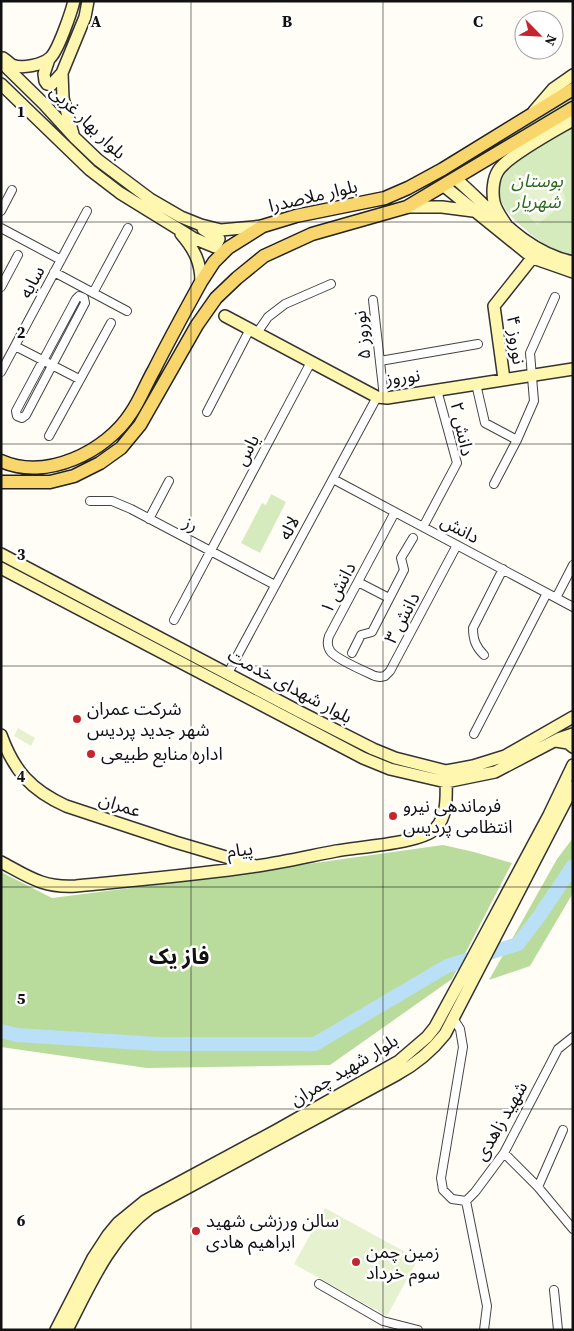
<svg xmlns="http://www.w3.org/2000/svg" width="574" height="1331" font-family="'Source Serif 4','Noto Sans Arabic',serif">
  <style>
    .green { fill: #d5ebbd }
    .forest { fill: #b9dc9c }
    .pitch { fill: #e6f2cf }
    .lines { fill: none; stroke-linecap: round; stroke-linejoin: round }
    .river { stroke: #b9e0f7; stroke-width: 14 }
    .street-casing { stroke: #444; stroke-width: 10 }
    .secondary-casing { stroke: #333; stroke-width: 14 }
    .primary-casing { stroke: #222; stroke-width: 15 }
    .street { stroke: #fff; stroke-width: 8 }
    .secondary { stroke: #fff6b0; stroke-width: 11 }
    .primary { stroke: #f9d66b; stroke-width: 12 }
    .grid { fill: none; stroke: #111; stroke-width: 1; stroke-opacity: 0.55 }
    .poi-dot { fill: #c4262e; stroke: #fff; stroke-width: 2 }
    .labels { text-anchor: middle; stroke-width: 5; stroke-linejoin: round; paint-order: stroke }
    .street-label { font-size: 18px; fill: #111; stroke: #fff }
    .park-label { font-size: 18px; font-style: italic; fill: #2f6b1f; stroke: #fff }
    .poi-label { font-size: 18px; fill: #111; stroke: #fff; text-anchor: start }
    .district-label { font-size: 22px; font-weight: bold; fill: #111; stroke: #fff }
    .grid-label { font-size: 16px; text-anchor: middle; font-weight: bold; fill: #111; stroke: #fff; stroke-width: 5; stroke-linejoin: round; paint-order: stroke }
  </style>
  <rect width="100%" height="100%" fill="#fffdf5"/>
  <path class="green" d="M573 95V103L464 167 465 162Z
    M573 127V255C555 252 539 242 526 230 505 213 489 195 508 169 514 160 560 135 573 127Z
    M271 494 286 502 260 553 241 543 262 503 266 505Z"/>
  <path class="forest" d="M573 838V893L530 966 489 980 557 859Z
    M443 845 474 852 512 863 452 979 330 1065 147 1068 1 1047V872L52 898 193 880Z"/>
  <path class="pitch" d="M514 174 561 185 566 201 537 225C522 211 518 193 514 174Z
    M18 728 35 738 31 746 14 736Z
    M325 1208 418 1259 387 1316 294 1264Z"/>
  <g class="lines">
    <path class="river" d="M1 1031 17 1035 158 1044H315L447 966 518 944 540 915 573 866"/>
    <g class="street-casing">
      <path id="street" d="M1 211 12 190
        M1 228 61 260
        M54 272 127 311
        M1 287 18 255
        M93 293 128 228
        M79 296 84 298 85 303 26 415 22 418 17 416 16 411 76 299Z
        M373 300 384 397
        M257 333 268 317 285 304 331 284
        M15 346 79 379
        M380 361 478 344
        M1 372 87 211
        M476 384 485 423 517 440 494 484
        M207 412 250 329
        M49 436 111 323
        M517 440 534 401 530 353 555 297
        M333 479 573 607
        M90 501H112L131 509 275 585
        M395 512 329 636C327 642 327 647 331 652 338 660 364 671 375 676L380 677 385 676 390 671 457 545
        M149 519 169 481
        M423 527 457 463 437 390
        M358 582 389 598
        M556 598 573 565
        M174 620 311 362
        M352 653 361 635 372 632 404 570 401 558 413 538
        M484 655C476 647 473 640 473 628L503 569
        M228 673 377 397
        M474 734 547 593
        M453 1018 460 1029 463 1047 441 1178 443 1190 452 1199 466 1201 475 1192 504 1153 558 1049 573 1037
        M504 1153 538 1187 573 1229
        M538 1187 563 1130
        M466 1201 487 1306 484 1330
        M319 1284 383 1321 418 1330
        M554 1290 558 1330"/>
    </g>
    <g class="secondary-casing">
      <path id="secondary" d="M3 58C6 60 9 63 12 65 22 69 42 65 50 58 58 51 71 13 74 1
        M49 59 44 74 45 81 47 84 51 85 62 73
        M1 62 44 104 75 138 98 160 150 199 181 217 201 225 221 230 263 226
        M1 84 90 170 120 193 193 238 215 247 219 239 203 229
        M534 111 553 89 573 75
        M73 134 63 98 62 73 85 17 88 1
        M456 179C492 210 524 252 573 262
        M444 186 533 258 573 272
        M407 207H442L473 211
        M507 226C502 218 496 211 494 202 492 192 493 179 498 171 507 156 556 130 573 120
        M181 234C194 249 201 262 201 282
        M225 316 377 397 387 398 573 369
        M504 379 494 306 537 252
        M1 554 300 712 373 749 395 758 446 771 473 766 505 756 573 717
        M1 568 363 758 390 769 446 782 495 772 558 739 573 734
        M1 735C14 771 31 790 66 806L175 842 253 865
        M556 741 568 743 573 747
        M1 862C29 877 43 888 76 886 136 880 197 875 257 866 284 862 310 856 336 851 357 847 422 843 435 829 449 815 446 792 446 774
        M56 1330 93 1258 108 1235 118 1223 145 1201 277 1130 399 1061 427 1037 435 1027 466 970 549 815 573 765
        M67 1330C89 1287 110 1237 150 1208L396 1075C416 1064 431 1052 445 1034L573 787"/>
    </g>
    <g class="primary-casing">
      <path id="primary" d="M1 461C46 481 106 452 131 413 140 400 146 384 154 370 169 340 185 311 201 282L214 262 228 248 263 226 296 216 385 198 408 188 443 169 573 89
        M1 482H50L74 476 100 463 121 448 140 425 197 325 216 298 237 278 264 256 312 234 407 207 573 108"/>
    </g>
    <use href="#street" class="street"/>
    <use href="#secondary" class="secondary"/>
    <use href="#primary" class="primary"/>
  </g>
  <path class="grid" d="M191 1V1330M383 1V1330M1 222H573M1 444H573M1 666H573M1 887H573M1 1109H573"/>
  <g class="poi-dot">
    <circle cx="77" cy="719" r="5"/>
    <circle cx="91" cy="754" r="5"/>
    <circle cx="393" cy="816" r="5"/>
    <circle cx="196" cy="1231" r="5"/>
    <circle cx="356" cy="1262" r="5"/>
  </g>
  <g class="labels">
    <g class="street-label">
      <text transform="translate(88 122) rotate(44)" y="6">بلوار بهار غربی</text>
      <text transform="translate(313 196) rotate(-13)" y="6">بلوار ملاصدرا</text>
      <text transform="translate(32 282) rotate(-62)" y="6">سایه</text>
      <text transform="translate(362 335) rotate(-96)" y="6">نوروز ۵</text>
      <text transform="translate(516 340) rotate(83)" y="6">نوروز ۴</text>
      <text transform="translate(403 377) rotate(-7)" y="6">نوروز</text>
      <text transform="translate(462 429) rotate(78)" y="6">دانش ۲</text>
      <text transform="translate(247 450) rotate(-62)" y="6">یاس</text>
      <text transform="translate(191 524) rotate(28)" y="6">رز</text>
      <text transform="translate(289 528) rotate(-62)" y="6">لاله</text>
      <text transform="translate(460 529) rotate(28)" y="6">دانش</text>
      <text transform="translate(338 588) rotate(-62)" y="6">دانش ۱</text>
      <text transform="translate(402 618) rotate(-62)" y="6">دانش ۳</text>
      <text transform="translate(290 686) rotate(28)" y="6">بلوار شهدای خدمت</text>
      <text transform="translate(120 805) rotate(18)" y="6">عمران</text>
      <text transform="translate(240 850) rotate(-7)" y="6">پیام</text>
      <text transform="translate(344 1070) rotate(-31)" y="6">بلوار شهید چمران</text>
      <text transform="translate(501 1121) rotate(-60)" y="6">شهید زاهدی</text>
    </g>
    <g class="park-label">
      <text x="537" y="187">بوستان<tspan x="537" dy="21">شهریار</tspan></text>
    </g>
    <g class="poi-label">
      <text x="87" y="715">شرکت عمران<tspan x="87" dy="21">شهر جدید پردیس</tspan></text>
      <text x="101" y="760">اداره منابع طبیعی</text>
      <text x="403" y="812">فرماندهی نیرو<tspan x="403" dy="21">انتظامی پردیس</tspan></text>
      <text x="206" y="1227">سالن ورزشی شهید<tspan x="206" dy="21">ابراهیم هادی</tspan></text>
      <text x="366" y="1258">زمین چمن<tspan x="366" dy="21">سوم خرداد</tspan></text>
    </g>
    <g class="district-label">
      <text x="179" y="964">فاز یک</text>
    </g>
  </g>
  <g class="grid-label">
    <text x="96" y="27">A</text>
    <text x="287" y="27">B</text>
    <text x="478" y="27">C</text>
    <text x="21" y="117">1</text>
    <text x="21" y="338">2</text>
    <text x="21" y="560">3</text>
    <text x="21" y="782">4</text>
    <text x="21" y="1004">5</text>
    <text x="21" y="1226">6</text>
  </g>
  <rect width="574" height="1331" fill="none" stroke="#111111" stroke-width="5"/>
  <g transform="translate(539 35) rotate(114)"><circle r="24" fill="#ffffff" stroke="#a0a0a0"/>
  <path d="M0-4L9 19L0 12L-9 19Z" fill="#c4262e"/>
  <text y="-8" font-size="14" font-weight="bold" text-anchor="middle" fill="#111111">N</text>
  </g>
</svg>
